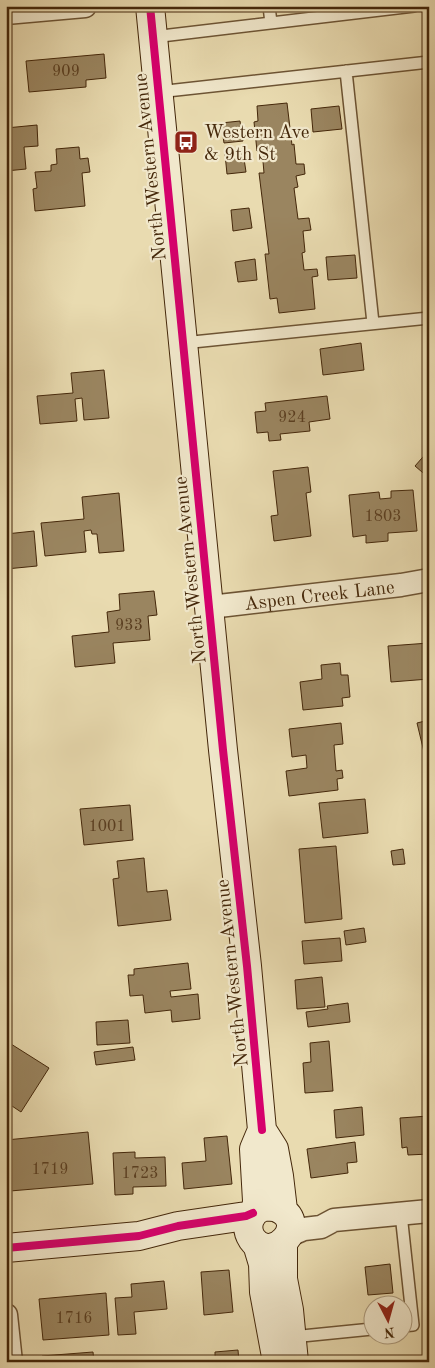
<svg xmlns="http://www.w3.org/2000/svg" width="435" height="1368" font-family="'Old Standard TT',serif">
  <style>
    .building { fill: #9a8560; stroke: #44270a }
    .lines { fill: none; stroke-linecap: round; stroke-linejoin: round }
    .lane-casing { stroke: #6d5434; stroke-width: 14 }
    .street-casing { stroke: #6d5434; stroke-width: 25 }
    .secondary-casing { stroke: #44270a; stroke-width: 30 }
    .lane { stroke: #f1e8cc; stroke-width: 11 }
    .street { stroke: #f1e8cc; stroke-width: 22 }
    .secondary { stroke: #f1e8cc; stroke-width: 28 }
    .cycleway-casing { stroke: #f1e8cc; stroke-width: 11 }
    .cycleway { stroke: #d6006c; stroke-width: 8 }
    .labels { text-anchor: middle; stroke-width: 4.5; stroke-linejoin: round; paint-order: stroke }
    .number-label { font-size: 16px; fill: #5a3e20 }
    .poi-label { font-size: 19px; fill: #44270a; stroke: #f1e8cc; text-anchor: start }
    .street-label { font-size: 19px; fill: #44270a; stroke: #f1e8cc }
  </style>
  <rect width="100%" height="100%" fill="#e9dbb0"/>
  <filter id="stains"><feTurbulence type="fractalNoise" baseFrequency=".004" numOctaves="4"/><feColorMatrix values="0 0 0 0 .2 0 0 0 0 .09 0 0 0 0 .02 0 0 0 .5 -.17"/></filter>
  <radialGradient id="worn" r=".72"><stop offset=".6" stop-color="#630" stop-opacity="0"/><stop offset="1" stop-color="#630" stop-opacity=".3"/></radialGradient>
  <path class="building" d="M104 54 106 78 86 80V87L29 92 26 61Z
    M6 60 10 98H6Z
    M287 103 292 145 294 144 296 164H304L305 174 296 176 298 187 294 188 298 219 309 218 311 230 303 231 305 252 302 253 304 270 317 269 318 276 312 277 315 309 279 313 277 298 270 299 265 254H269L259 173H264L262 150 257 151 254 122 258 121 257 106Z
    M339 106 342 129 313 132 311 109Z
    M240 121 243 141 224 143 221 123Z
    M37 125 38 146 24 147 26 169 6 171V128Z
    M79 147 80 159 88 158 90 172 82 173 85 206 35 211 33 189 37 188 35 172 51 171V165L57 164 56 149Z
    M243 152 246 172 227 174 225 154Z
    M249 208 252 228 233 231 231 210Z
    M355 255 357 278 328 280 326 257Z
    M255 259 257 280 238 282 235 262Z
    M361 343 364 370 323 375 320 349Z
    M104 370 109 418 84 420 82 398 75 399 77 421 40 424 37 396 73 393 71 373Z
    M327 396 330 419 309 422 310 431 280 434 281 440 269 441 268 432 257 433 255 412 266 411 265 403Z
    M429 450V478L415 466Z
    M308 467 311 492 306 493 311 536 274 541 271 516 278 515 273 471Z
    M413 490 417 531 388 533V541L366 543V535L353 537 349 495 379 492 380 499 391 498V491Z
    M119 493 124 551 99 553 97 534H92L91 530 84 531 86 552 45 556 41 523 84 519 82 497Z
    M34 531 37 566 6 569V534Z
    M154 591 157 615 148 616 150 640 113 643 115 663 75 667 72 636 109 632 107 612 120 610 119 594Z
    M429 643V679L391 682 388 646Z
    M340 663 341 675H348L350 697 342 698 343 706 303 710 300 682 322 679 321 665Z
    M429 720V773L417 723Z
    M341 723 343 744 334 745 336 771 342 770 343 778 337 779 338 790 289 796 286 771 307 768 306 755 292 757 289 729Z
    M365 799 368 833 323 838 319 803Z
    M130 805 133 840 84 845 80 809Z
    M336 846 342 919 305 923 299 849Z
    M403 849 405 864 393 865 391 851Z
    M144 858 147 892 167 890 171 920 118 926 113 879 119 878 117 861Z
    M364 928 366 942 346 945 344 931Z
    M340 938 342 961 304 964 302 941Z
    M188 963 191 989 170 991 171 997 198 994 200 1019 172 1022 171 1010 145 1013 143 995 130 996 128 975H134V969Z
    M322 977 325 1007 297 1009 295 980Z
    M348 1003 350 1022 308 1027 306 1012 328 1009 327 1006Z
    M128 1020 130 1043 97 1045 96 1022Z
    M329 1041 333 1091 305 1093 303 1063 311 1062 310 1043Z
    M11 1044 49 1068 21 1112 6 1102V1052Z
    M133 1047 135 1060 96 1065 94 1052Z
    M362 1107 364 1135 336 1138 334 1110Z
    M429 1116V1154L408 1155 407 1147 402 1148 400 1118Z
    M88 1132 93 1184 10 1191 6 1140Z
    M227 1136 232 1184 184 1189 182 1163 206 1161 204 1138Z
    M355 1142 357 1162 347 1163 348 1173 311 1178 307 1149Z
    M135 1152V1158L165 1157 166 1186 133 1187V1194L115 1195 113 1153Z
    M390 1264 393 1293 368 1295 365 1267Z
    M229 1270 233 1312 204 1315 201 1272Z
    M164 1281 167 1309 134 1312 136 1334 118 1335 115 1298 132 1297 131 1284Z
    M106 1293 109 1335 43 1340 39 1299Z
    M238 1350 239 1362H215V1352Z
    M93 1352 94 1362H43L42 1356Z"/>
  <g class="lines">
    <g class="lane-casing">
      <path id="lane" d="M269 6 271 23
        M153 37 414 6
        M346 71 373 323
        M158 92 429 62
        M183 343 429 318
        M401 1214 413 1325 402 1326
        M292 1337 372 1329"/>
    </g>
    <g class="street-casing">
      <g id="street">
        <path d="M6 13 85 6"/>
        <path id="s1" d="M210 607 401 585 429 580"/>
        <path d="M290 1235 304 1229 321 1227 334 1220 429 1211"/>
        <path d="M6 1315 11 1362"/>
      </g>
    </g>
    <g class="secondary-casing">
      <path id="secondary" d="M150 6 223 750 247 966 262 1130 274 1149 279 1176 283 1210
        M275 1207C314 1222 272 1267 252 1239 244 1227 250 1211 263 1207 267 1206 271 1207 275 1207Z
        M256 1211 257 1201 254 1149 262 1130
        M283 1243V1279L289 1310 294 1362
        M257 1244 263 1264 264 1292 277 1362
        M6 1248 139 1236 178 1226 246 1216 253 1213"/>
    </g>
    <use href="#lane" class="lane"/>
    <use href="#street" class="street"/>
    <use href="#secondary" class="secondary"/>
    <g class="cycleway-casing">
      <path id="cycleway" d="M150 6 223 750 247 966 262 1130
        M6 1248 139 1236 178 1226 246 1216 253 1213"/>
    </g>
    <use href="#cycleway" class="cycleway"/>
  </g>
  <defs>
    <g id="bus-square" transform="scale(1.25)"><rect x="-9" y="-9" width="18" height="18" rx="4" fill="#8f2418" stroke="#f1e8cc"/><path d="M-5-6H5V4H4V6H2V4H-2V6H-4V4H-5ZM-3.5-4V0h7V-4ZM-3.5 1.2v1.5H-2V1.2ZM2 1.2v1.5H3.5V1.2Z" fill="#fff"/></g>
  </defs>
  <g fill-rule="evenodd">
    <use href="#bus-square" x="186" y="142"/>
  </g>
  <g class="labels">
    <g class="number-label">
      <text x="66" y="76">909</text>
      <text x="292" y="422">924</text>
      <text x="383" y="521">1803</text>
      <text x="129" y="630">933</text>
      <text x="107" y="831">1001</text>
      <text x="50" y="1174">1719</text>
      <text x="140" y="1178">1723</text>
      <text x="74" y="1323">1716</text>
    </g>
    <g class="poi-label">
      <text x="204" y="138">Western Ave<tspan x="204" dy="22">&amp; 9th St</tspan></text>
    </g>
    <g class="street-label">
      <text transform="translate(149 167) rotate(-96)" y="7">North Western Avenue</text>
      <text transform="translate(189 570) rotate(-96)" y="7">North Western Avenue</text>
      <text dy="7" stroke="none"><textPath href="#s1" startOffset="110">Aspen Creek Lane</textPath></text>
      <text transform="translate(231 973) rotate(-96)" y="7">North Western Avenue</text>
    </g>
  </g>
  <rect width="435" height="1368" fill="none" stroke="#e9dbb0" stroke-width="25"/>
  <rect x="8" y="8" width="420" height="1353" fill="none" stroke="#44270a" stroke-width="2.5"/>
  <rect x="12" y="12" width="410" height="1343" fill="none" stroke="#44270a"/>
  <g transform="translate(388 1320) rotate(174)"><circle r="24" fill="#f1e8cc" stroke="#ac9b7e"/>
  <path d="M0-4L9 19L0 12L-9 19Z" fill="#8f2418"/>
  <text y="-8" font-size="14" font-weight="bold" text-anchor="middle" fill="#44270a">N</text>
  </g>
  <rect width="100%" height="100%" filter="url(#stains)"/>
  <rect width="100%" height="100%" fill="url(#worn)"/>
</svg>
